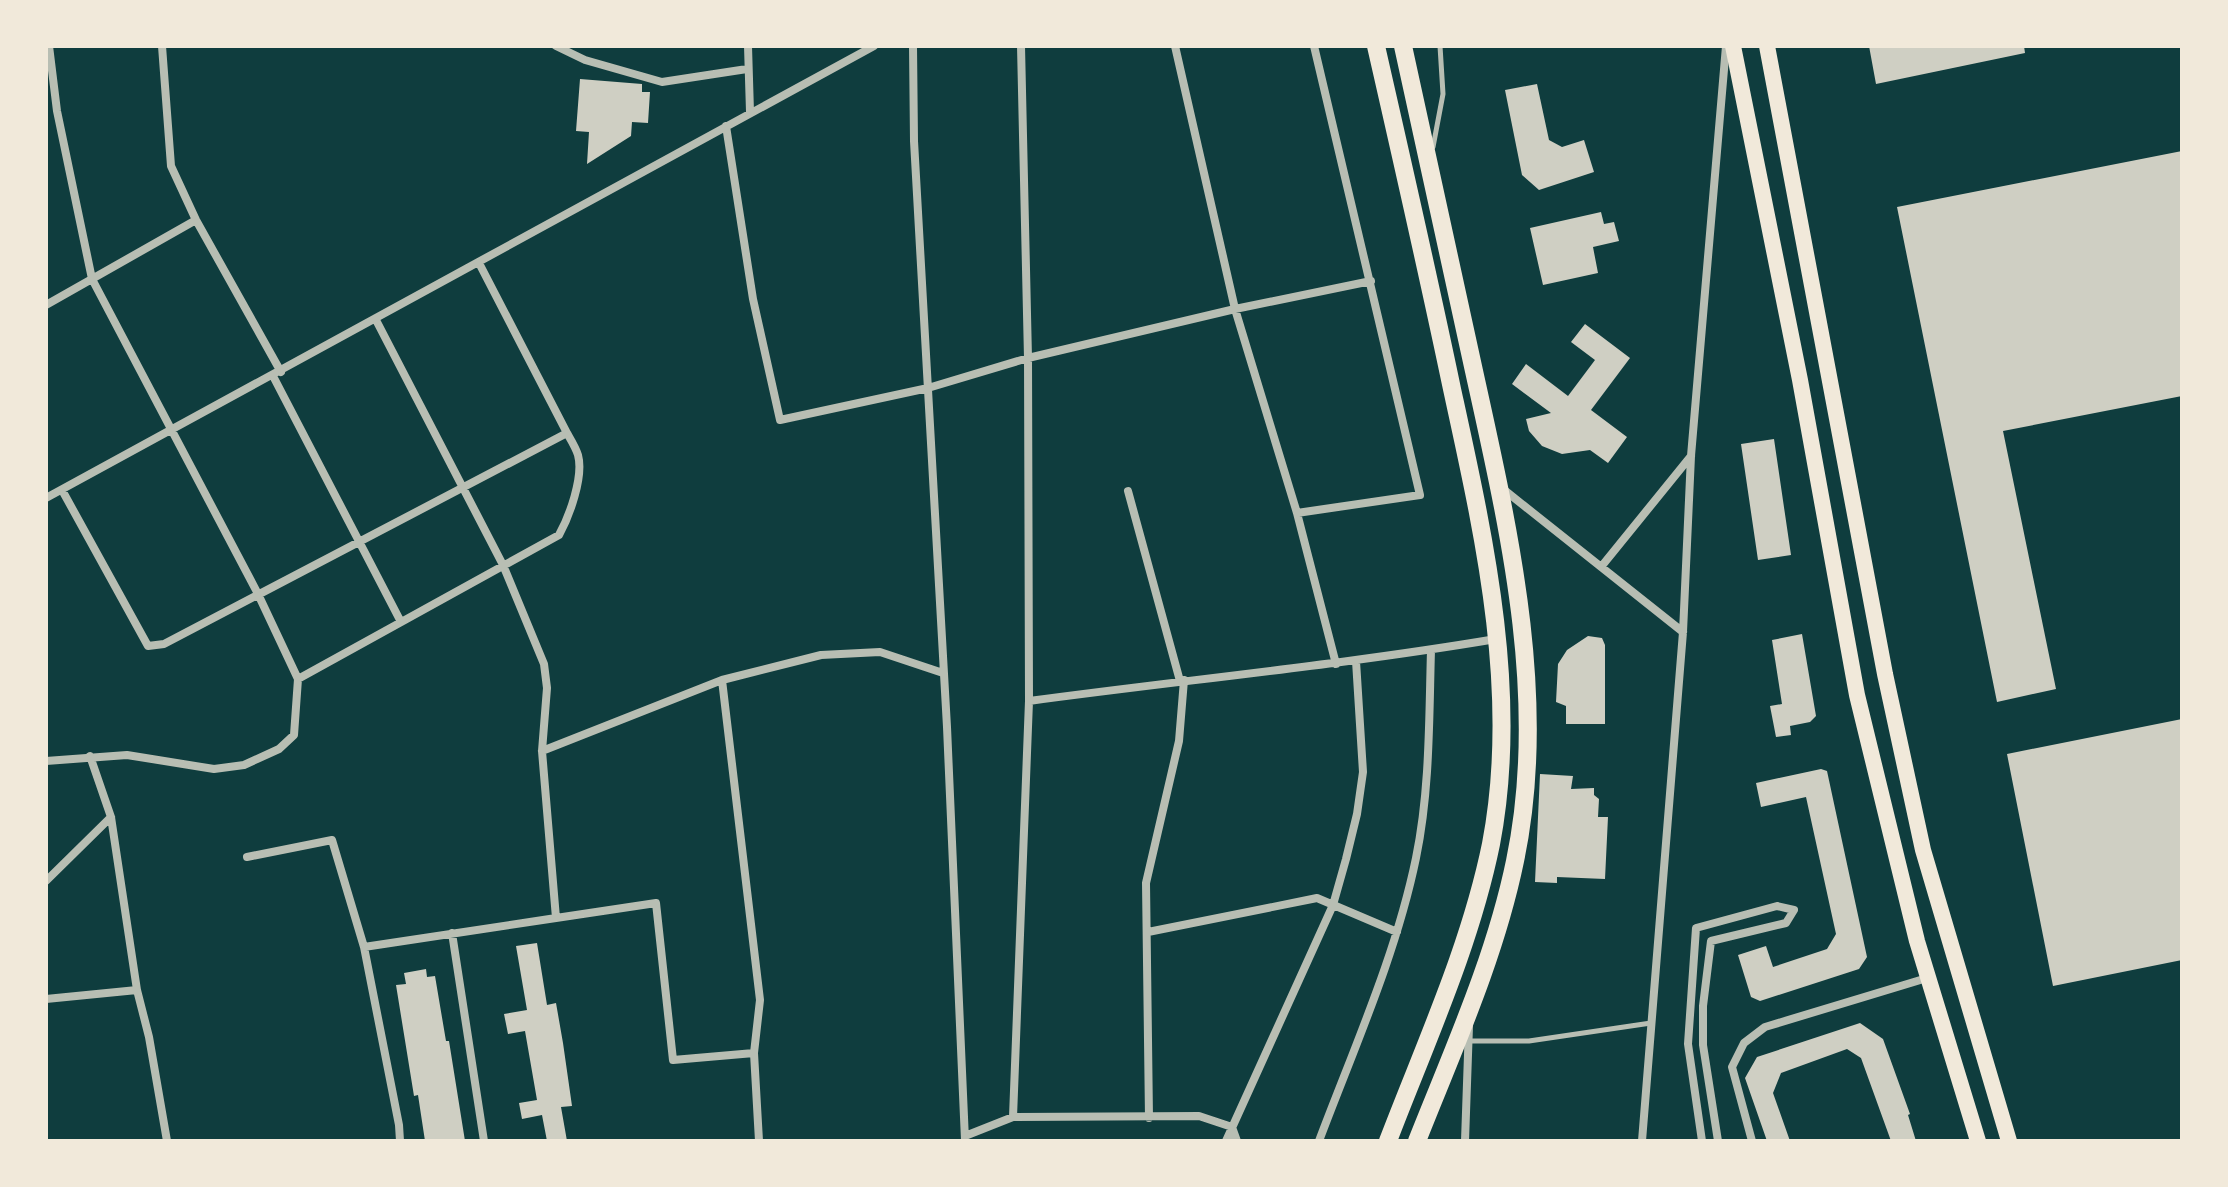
<svg xmlns="http://www.w3.org/2000/svg" width="2228" height="1187" font-family="'Alegreya Sans',sans-serif">
  <style>
    .building { fill: #cfcfc3 }
    .lines { fill: none; stroke-linecap: round; stroke-linejoin: round }
    .service { stroke: #b8beb3; stroke-width: 5 }
    .minor { stroke: #b8beb3; stroke-width: 8 }
    .primary { stroke: #f1e9da; stroke-width: 16 }
    .trunk { stroke: #f1e9da; stroke-width: 18 }
  </style>
  <rect width="100%" height="100%" fill="#0f3d3e"/>
  <path class="building" d="M1869 46H2024L2025 53 1876 84Z
    M580 79 642 84V92H650L648 123 632 122 631 136 587 164 589 132 576 131Z
    M1537 84 1549 140 1562 147 1584 140 1594 172 1539 190 1522 175 1505 90Z
    M2182 151V396L2003 431 2056 689 1997 702 1897 207Z
    M1601 212 1604 224 1614 222 1619 241 1593 247 1598 273 1543 285 1530 228Z
    M1585 324 1630 358 1591 410 1627 437 1608 463 1590 450 1562 454 1542 446 1529 431 1526 419 1551 413 1512 384 1526 364 1568 396 1595 360 1571 342Z
    M1774 439 1791 555 1758 560 1741 444Z
    M1802 634 1816 716 1810 722 1790 726 1791 735 1776 737 1770 706 1782 704 1772 640Z
    M1588 636 1602 638 1605 645V724H1566V706L1556 702 1558 664 1567 650Z
    M2182 719V960L2053 986 2007 754Z
    M1821 769 1827 771 1867 957 1859 969 1760 1001 1751 997 1738 955 1766 946 1773 967 1827 949 1836 934 1806 797 1761 807 1756 783Z
    M1540 774 1573 776 1571 789 1594 788V795L1599 799 1598 817H1608L1605 879 1557 877V883L1535 882Z
    M537 943 547 1005 556 1003 563 1043 572 1106 561 1107 567 1141H547L542 1115 522 1119 519 1103 537 1100 525 1031 508 1034 504 1014 527 1010 516 946Z
    M426 969 427 977 435 976 446 1041H449L465 1141H425L418 1095 414 1096 396 985 406 984 404 973Z
    M1860 1023 1883 1039 1910 1114 1908 1115 1916 1141H1891L1861 1058 1847 1049 1781 1073 1773 1093 1790 1141H1767L1745 1078 1757 1057Z"/>
  <g class="lines">
    <path class="service" d="M1433 147 1443 94 1440 46
      M1469 1041H1529L1651 1023"/>
    <path class="minor" d="M162 46 171 166 196 220 281 372
      M556 46 585 60 662 82 747 69
      M748 46 750 112
      M913 46 914 141 947 727 965 1140
      M1175 46 1235 309 1297 513 1336 664
      M726 126 753 299 780 420 928 388 1028 358 1235 309 1371 281
      M46 305 196 220
      M376 320 503 565 544 664 547 688 542 751 556 918 656 903 673 1060 754 1053 759 1141
      M273 376 401 622
      M1503 489 1683 632
      M62 490 148 646 164 644 567 433 479 263
      M1128 491 1180 681
      M46 498 874 46
      M1297 513 1420 495 1314 46
      M1601 567 1691 456
      M298 679 559 535C569 517 584 477 578 455 576 448 571 440 567 433
      M722 680 760 1000 754 1053
      M1029 701C1185 680 1341 665 1496 639
      M542 751 722 680 821 655 880 652 943 673
      M90 756 111 817 137 990 149 1037 167 1141
      M46 761 127 755 214 769 244 765 279 749 294 735 298 679 258 594 92 279 57 111 49 46
      M247 857 332 840 364 947 399 1125 400 1141
      M46 881 111 817
      M1148 932 1317 898 1397 932
      M452 933 484 1141
      M364 947 556 918
      M46 999 137 990
      M1013 1117 1199 1116 1232 1127 1237 1141
      M1149 1118 1146 883 1179 741 1184 680
      M965 1136 1013 1117 1029 701 1028 358 1021 46
      M1226 1141 1333 905 1346 859 1357 814 1363 772 1356 661
      M1319 1141C1354 1048 1396 955 1416 858 1430 790 1429 719 1431 650
      M1465 1141 1469 1026
      M1642 1141 1683 632 1691 456 1726 46
      M1702 1141 1688 1044 1696 928 1777 906 1794 910 1786 923 1711 941 1703 1006V1045L1718 1141
      M1752 1141 1732 1067 1744 1043 1765 1027 1927 978"/>
    <path class="primary" d="M1733 46 1800 380 1857 695 1917 941 1978 1141
      M1767 46 1885 674 1923 850 2009 1141"/>
    <path class="trunk" d="M1376 46C1402 160 1428 274 1452 389 1484 536 1520 693 1491 844 1470 947 1425 1044 1388 1141
      M1403 46C1427 154 1451 262 1474 371 1509 530 1549 699 1515 861 1495 958 1453 1050 1417 1141"/>
  </g>
  <rect width="2228" height="1187" fill="none" stroke="#f1e9da" stroke-width="96"/>
</svg>
